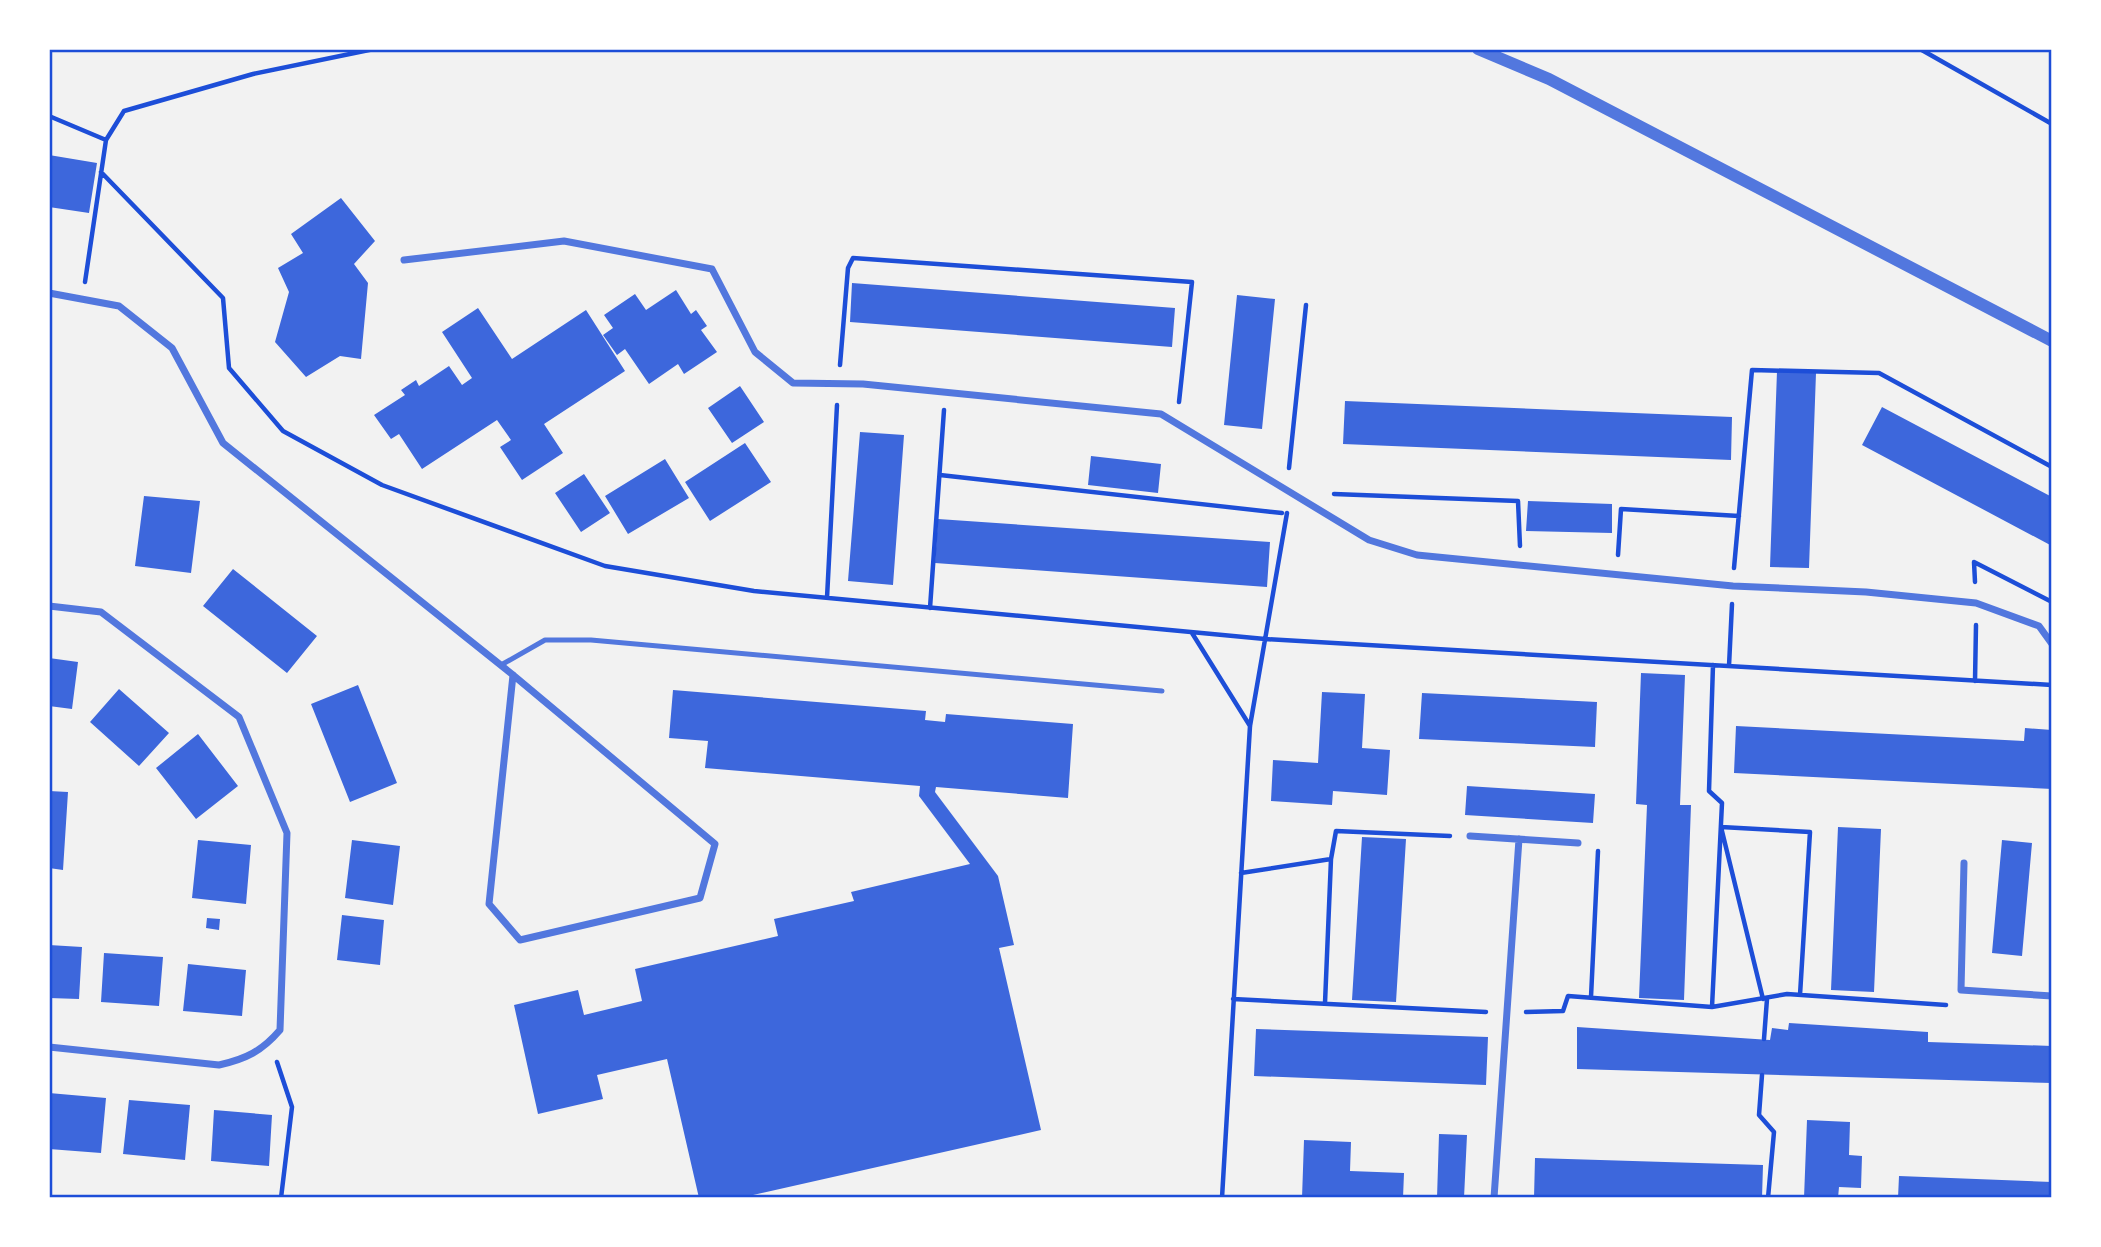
<svg xmlns="http://www.w3.org/2000/svg" width="2101" height="1247" font-family="'Archivo Narrow',sans-serif">
  <style>
    .building { fill: #3d67dc }
    .lines { fill: none; stroke-linecap: round; stroke-linejoin: round }
    .path { stroke: #1d4ed8; stroke-width: 4.5 }
    .service { stroke: #5277de; stroke-width: 5 }
    .minor { stroke: #5277de; stroke-width: 7 }
    .tertiary { stroke: #5277de; stroke-width: 12 }
    .neatline { fill: none; stroke: #1d4ed8; stroke-width: 2.5 }
  </style>
  <rect width="100%" height="100%" fill="#f2f2f2"/>
  <path class="building" d="M49 155 97 163 89 213 49 207Z
    M341 198 375 241 354 264 368 283 361 359 340 356 306 377 275 342 289 292 278 268 303 253 291 234Z
    M852 283 1175 308 1172 347 850 322Z
    M676 290 691 314 696 310 707 326 701 330 717 352 684 374 678 364 649 384 625 349 617 355 603 335 613 328 604 315 635 294 646 310Z
    M1237 295 1275 299 1262 429 1224 425Z
    M478 308 512 359 586 310 625 371 544 424 563 453 522 480 500 447 511 440 497 420 422 469 399 434 391 439 374 415 405 395 401 390 416 380 419 386 449 366 462 385 472 378 442 332Z
    M1777 371 1816 373 1809 568 1770 567Z
    M740 386 764 422 732 443 708 408Z
    M1345 401 1732 417 1731 460 1343 444Z
    M1882 407 2052 497V546L1862 445Z
    M860 432 904 435 893 585 848 581Z
    M745 443 771 482 710 521 685 482Z
    M1091 456 1161 464 1158 493 1088 485Z
    M665 459 689 498 628 534 605 496Z
    M584 474 610 513 581 532 555 493Z
    M144 496 200 501 191 573 135 566Z
    M1528 501 1612 504V533L1526 531Z
    M938 519 1270 542 1267 587 935 563Z
    M233 569 317 636 287 673 203 606Z
    M49 658 78 662 72 709 49 706Z
    M1641 673 1685 675 1680 805H1691L1684 1000 1639 998 1647 805 1636 804Z
    M358 685 397 783 350 802 311 704Z
    M119 689 169 733 139 766 90 722Z
    M673 690 926 711 925 720 945 722 946 714 1073 724 1068 798 936 787 935 792 998 876 1014 945 999 948 1041 1130 740 1198H699L667 1059 597 1075 603 1099 538 1114 514 1005 578 990 584 1015 642 1001 635 969 778 936 774 919 854 901 851 892 970 864 919 796 920 786 705 768 708 741 669 738Z
    M1322 692 1365 694 1362 748 1390 750 1387 795 1333 791 1332 805 1271 801 1273 760 1318 763Z
    M1422 693 1597 702 1595 747 1419 739Z
    M1736 726 2024 741 2025 728 2052 730V789L1734 773Z
    M198 734 238 786 196 819 156 768Z
    M1467 786 1595 794 1593 823 1465 815Z
    M49 791 68 792 63 870 49 868Z
    M1838 827 1881 829 1874 992 1831 990Z
    M1362 837 1406 839 1396 1002 1352 1000Z
    M198 840 251 845 246 904 192 898Z
    M352 840 400 846 393 905 345 898Z
    M2002 840 2032 843 2022 956 1992 953Z
    M342 915 384 920 380 965 337 960Z
    M207 918 220 919 219 930 206 928Z
    M49 945 82 947 79 999 49 998Z
    M104 953 163 957 159 1006 101 1002Z
    M188 964 246 970 242 1016 183 1011Z
    M1789 1023 1928 1032V1042L2052 1046V1083L1577 1069V1027L1770 1040 1772 1028 1788 1030Z
    M1256 1029 1488 1037 1486 1085 1254 1076Z
    M49 1093 106 1098 101 1153 49 1149Z
    M129 1100 190 1105 185 1160 123 1154Z
    M214 1110 272 1115 269 1166 211 1161Z
    M1807 1120 1850 1122 1849 1155 1862 1156 1861 1188 1839 1187 1838 1198H1804Z
    M1439 1134 1467 1135 1464 1198H1437Z
    M1304 1140 1351 1142 1350 1171 1404 1173 1403 1198H1302Z
    M1535 1158 1763 1165 1762 1198H1534Z
    M1899 1176 2052 1182V1198H1898Z"/>
  <g class="lines">
    <path class="path" d="M1920 49 2052 124
      M49 116 106 140 85 282
      M106 140 124 111 253 74 374 49
      M101 172 223 298 229 368 283 431 382 485 605 566 754 591 1265 639 2052 685
      M840 365 848 268 853 258 1192 282 1179 402
      M1289 468 1306 305
      M940 475 1282 513
      M1334 494 1518 501 1520 546
      M1618 555 1621 509 1739 516
      M1734 568 1752 370 1879 373 2052 467
      M1975 582 1974 562 2052 602
      M827 598 837 405
      M930 608 944 410
      M1192 633 1250 726
      M1729 666 1732 604
      M1975 681 1976 625
      M1241 873 1331 859
      M1591 997 1598 851
      M1233 999 1486 1012
      M1763 999 1721 827 1810 832 1800 995
      M1325 1003 1331 859 1336 831 1450 836
      M1712 1007 1722 803 1709 791 1713 665
      M1526 1012 1563 1011 1568 996 1712 1007 1787 994 1946 1005
      M1764 1039 1767 999
      M277 1062 292 1107 281 1198
      M1762 1075 1759 1115 1774 1132 1768 1198
      M1222 1198 1250 726 1287 513"/>
    <path class="service" d="M501 665 545 640H591L1162 691"/>
    <path class="minor" d="M404 260 564 241 712 269 755 352 793 383 863 384 1161 414 1369 540 1417 555 1733 586 1866 592 1976 603 2039 626 2052 644
      M49 293 119 306 172 348 223 443 513 675 715 844 700 898 520 940 489 904 513 675
      M49 606 101 612 239 717 287 833 280 1030C262 1051 246 1059 219 1065L49 1047
      M1470 836 1578 843
      M1964 863 1961 990 2052 996
      M1494 1198 1519 839"/>
    <path class="tertiary" d="M1478 49 1549 79 2052 341"/>
  </g>
  <rect width="2101" height="1247" fill="none" stroke="#ffffff" stroke-width="102"/>
  <rect x="51" y="51" width="1999" height="1145" class="neatline"/>
</svg>
